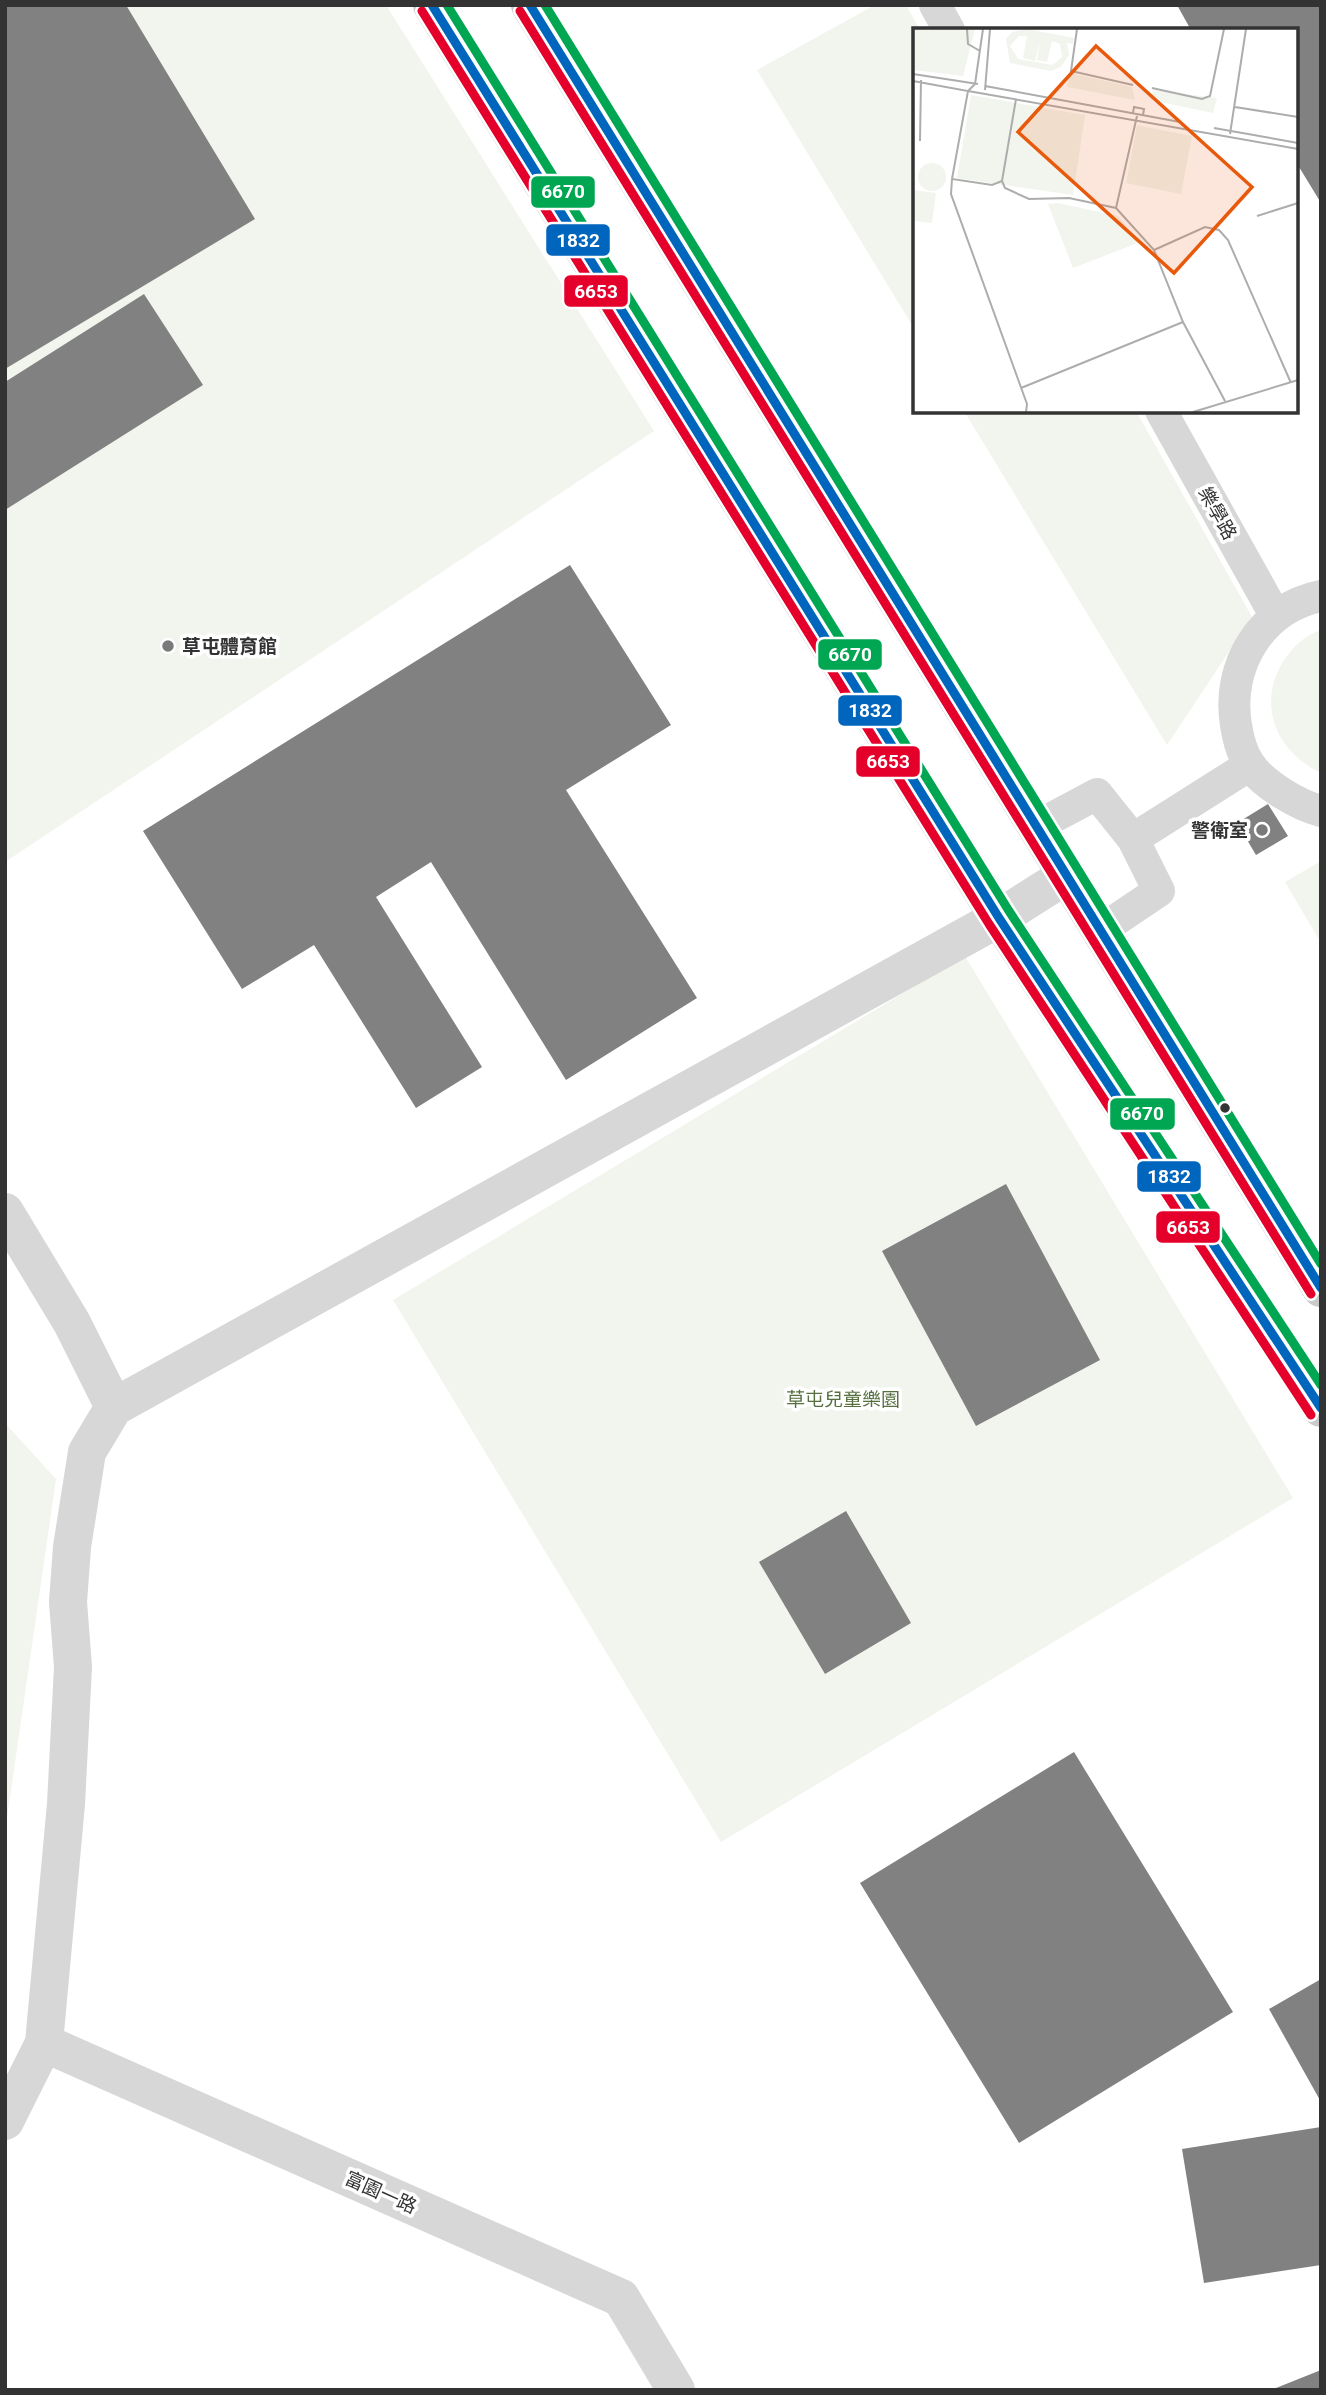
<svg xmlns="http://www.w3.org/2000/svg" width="1326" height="2395" font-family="Roboto,'Noto Sans TC',sans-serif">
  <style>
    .green { fill: #f1f5ed }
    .building { fill: #818181 }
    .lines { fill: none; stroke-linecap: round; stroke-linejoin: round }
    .service { stroke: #d7d7d7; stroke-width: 32 }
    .minor { stroke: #d7d7d7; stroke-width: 38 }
    .primary { stroke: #cacaca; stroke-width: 38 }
    .bus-1-casing { stroke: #fff; stroke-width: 14 }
    .bus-2-casing { stroke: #fff; stroke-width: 14 }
    .bus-3-casing { stroke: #fff; stroke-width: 14 }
    .bus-1 { stroke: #0065bd; stroke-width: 9 }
    .bus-2 { stroke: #e4002b; stroke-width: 9 }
    .bus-3 { stroke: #00a651; stroke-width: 9 }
    .poi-dot { fill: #7a7a7a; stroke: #fff; stroke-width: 2.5 }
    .bus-dot { fill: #333; stroke: #fff; stroke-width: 2.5 }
    .labels { text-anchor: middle; stroke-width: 7; stroke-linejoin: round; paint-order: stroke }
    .street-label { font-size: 19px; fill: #333; stroke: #fff }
    .poi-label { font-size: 19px; font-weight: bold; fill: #333; stroke: #fff; text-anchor: start }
    .park-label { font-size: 19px; fill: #56703f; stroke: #fff }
    .inset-road { fill: none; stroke: #adadad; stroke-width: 2 }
    .view { fill: #e8590c; fill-opacity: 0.15; stroke: #e8590c; stroke-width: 3.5 }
    .inset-edge { fill: none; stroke: #333; stroke-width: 3.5 }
    .line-badge { stroke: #fff; stroke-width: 2.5 }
    .badge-label { font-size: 19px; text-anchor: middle; font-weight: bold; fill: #fff }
  </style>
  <rect width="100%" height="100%" fill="#fff"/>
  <path class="green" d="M5 5H386L654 431 5 862Z
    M875 5H906L920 30H915V330L757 70Z
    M964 411H1136L1252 617 1167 745Z
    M1321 630V773C1276 752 1256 704 1284 660 1293 647 1305 635 1321 630Z
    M1321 861V943L1285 882Z
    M965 956 1293 1498 721 1842 393 1300Z
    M5 1423 56 1479 5 1832Z"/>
  <path class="building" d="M5 5H126L255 219 5 369Z
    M1177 5H1321V203L1296 162V30H1191Z
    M144 294 203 385 5 510V382Z
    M570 565 671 725 566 790 697 998 566 1080 431 862 376 897 482 1067 416 1108 314 945 242 989 143 831Z
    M1268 804 1288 836 1256 855 1237 823Z
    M1006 1184 1100 1360 976 1426 882 1251Z
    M846 1511 911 1623 825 1674 759 1562Z
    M1074 1752 1233 2012 1019 2143 860 1883Z
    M1321 1979V2102L1269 2009Z
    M1321 2127V2265L1204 2283 1182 2149Z
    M1321 2370V2390H1271Z"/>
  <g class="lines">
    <path class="service" d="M935 5 949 30
      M1161 411 1275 615
      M1321 596C1261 608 1226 666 1236 725 1238 738 1242 754 1250 765 1264 785 1298 805 1321 811
      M1037 826 1097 794 1133 839 1159 891 1101 930
      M1133 839 1250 765"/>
    <path class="minor" d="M5 1212 72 1323 114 1407 87 1452 72 1547 68 1602 73 1667 66 1804 44 2043 5 2121
      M114 1407 999 918 1067 875
      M44 2043 621 2298 676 2390"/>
    <path class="primary" d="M432 5 999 918 1321 1408
      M530 5 1321 1288"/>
    <g class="bus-1-casing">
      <path id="bus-1" d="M432 5 999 918 1321 1408
        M530 5 1321 1288"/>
    </g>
    <g class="bus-2-casing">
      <path id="bus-2" d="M422 11 989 924 1311 1415
        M520 11 1311 1294"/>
    </g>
    <g class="bus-3-casing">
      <path id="bus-3" d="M447 5 1009 911 1321 1385
        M545 5 1321 1264"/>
    </g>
    <use href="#bus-1" class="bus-1"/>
    <use href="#bus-2" class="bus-2"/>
    <use href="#bus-3" class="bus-3"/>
  </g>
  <g class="poi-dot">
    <circle cx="168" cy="646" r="7"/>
    <circle cx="1262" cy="830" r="7"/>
  </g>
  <circle class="bus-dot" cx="1225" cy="1108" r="6"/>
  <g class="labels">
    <g class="street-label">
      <text transform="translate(1218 513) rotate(61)" y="7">樂學路</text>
      <text transform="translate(381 2192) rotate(24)" y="7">富園一路</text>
    </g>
    <g class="poi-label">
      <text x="182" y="653">草屯體育館</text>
      <text x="1248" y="837" text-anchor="end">警衛室</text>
    </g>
    <g class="park-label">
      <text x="843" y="1406">草屯兒童樂園</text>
    </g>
  </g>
  <g transform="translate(913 28)">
    <rect width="385" height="385" fill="#fff"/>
    <path d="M0 1H62L50 48 0 42ZM114 1 161 10 160 16 154 15 156 27 148 39 138 43 97 35 93 11 99 4ZM106 8H114L110 30 122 33 127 11 124 32 134 34 139 13 147 16 149 29 140 37 105 31 97 18ZM157 45 219 59 222 72 154 59ZM240 62 304 70 300 85 238 72ZM58 67 172 87 160 167 44 150ZM224 97 279 108 268 166 213 155ZM5 149a14 14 0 1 1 28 0a14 14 0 1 1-28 0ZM0 162 23 165 19 195 0 193ZM145 175 205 188 227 214 160 240 135 176Z" fill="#f1f5ed" fill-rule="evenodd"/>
    <path class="inset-road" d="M54 1 55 16 67 23M164 1 158 43 220 57M0 46 65 56M0 53 55 63 39 151 79 157 89 153 103 71M72 58 267 94M239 60 289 71 297 68 311 1M72 62 77 1M55 63 385 121M55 63 62 56 70 1M322 79 385 89M220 85 221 79 231 81 230 87M301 100 385 115M317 106 333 1M7 113 8 52M39 151 38 166 114 376 113 384M89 153 92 160 116 171 156 170 203 180 241 222 270 294 312 373M203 180 224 88M344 188 385 175M241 222 292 199 306 202 315 212 378 355M108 360 270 294M280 384 385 352"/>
    <path class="view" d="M183 18 339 159 261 245 105 104Z"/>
    <rect width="385" height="385" class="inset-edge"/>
  </g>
  <g class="line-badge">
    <rect x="530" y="175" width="66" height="34" rx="7" fill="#00a651"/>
    <rect x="545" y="223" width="66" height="34" rx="7" fill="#0065bd"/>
    <rect x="563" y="274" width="66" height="34" rx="7" fill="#e4002b"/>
    <rect x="817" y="638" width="66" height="33" rx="7" fill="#00a651"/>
    <rect x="837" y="694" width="66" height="33" rx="7" fill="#0065bd"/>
    <rect x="855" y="745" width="66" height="33" rx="7" fill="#e4002b"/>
    <rect x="1109" y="1097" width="67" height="34" rx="7" fill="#00a651"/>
    <rect x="1136" y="1160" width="66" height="33" rx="7" fill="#0065bd"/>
    <rect x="1155" y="1210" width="66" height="34" rx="7" fill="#e4002b"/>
  </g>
  <g class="badge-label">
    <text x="563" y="198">6670</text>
    <text x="578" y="247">1832</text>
    <text x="596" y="298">6653</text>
    <text x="850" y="661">6670</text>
    <text x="870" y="717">1832</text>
    <text x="888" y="768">6653</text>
    <text x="1142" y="1120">6670</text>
    <text x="1169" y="1183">1832</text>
    <text x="1188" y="1234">6653</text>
  </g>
  <rect width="1326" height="2395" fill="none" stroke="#333333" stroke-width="14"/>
</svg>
